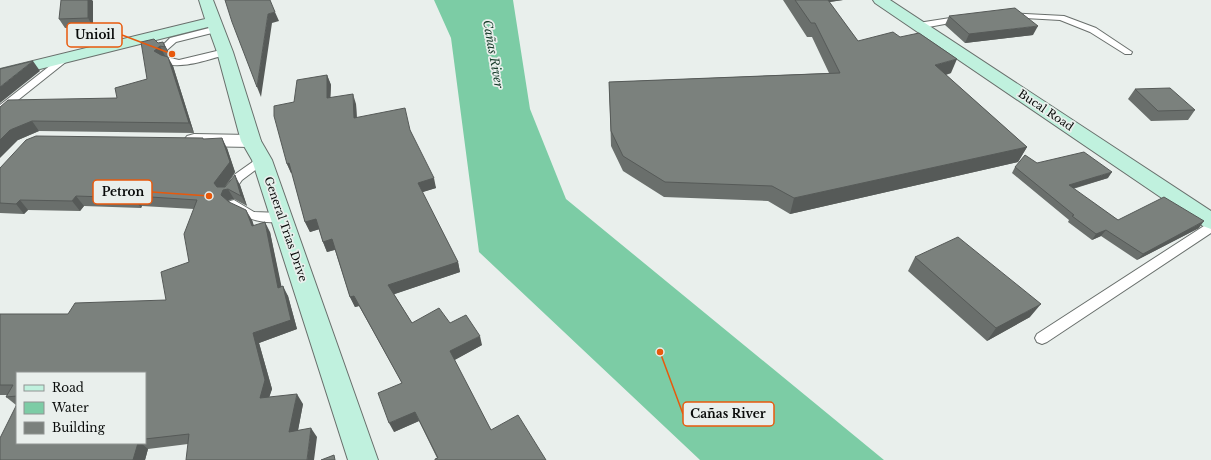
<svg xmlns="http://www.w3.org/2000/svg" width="1211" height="460" font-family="'Libre Baskerville',serif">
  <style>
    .water { fill: #7ccca5 }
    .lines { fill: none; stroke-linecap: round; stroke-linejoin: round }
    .lane-casing { stroke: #696f6c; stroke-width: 2 }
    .street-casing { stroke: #696f6c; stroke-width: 2 }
    .secondary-casing { stroke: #696f6c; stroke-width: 2 }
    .lane { fill: #fff; fill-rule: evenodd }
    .street { fill: #fff; fill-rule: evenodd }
    .secondary { fill: #c0f1de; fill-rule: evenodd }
    .wall { fill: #6a6f6c; fill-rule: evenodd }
    .shaded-wall { fill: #565a58 }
    .building { fill: #7b817d; stroke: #565a58 }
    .labels { text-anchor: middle; stroke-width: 3.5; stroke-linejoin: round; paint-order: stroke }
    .street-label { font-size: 11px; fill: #0a0c0b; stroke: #e9efec }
    .water-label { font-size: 12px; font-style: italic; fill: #183c2b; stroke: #e9efec }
    .leader { fill: none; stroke: #e8590c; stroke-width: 1.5 }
    .callout-dot { fill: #e8590c; stroke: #e9efec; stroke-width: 1.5 }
    .callout { fill: #e9efec; stroke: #e8590c; stroke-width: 1.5 }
    .callout-label { font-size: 12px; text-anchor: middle; font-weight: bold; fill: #0a0c0b }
  </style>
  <rect width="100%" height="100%" fill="#e9efec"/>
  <path class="water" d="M434 0H513L530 109 566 199 884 460H700L479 252 451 38Z"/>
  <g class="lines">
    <g class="lane-casing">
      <path id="lane" d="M1004 13 1064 16 1096 28 1132 52 1131 54H1125L1090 32 1060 20 1007 17 1003 15Z
        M963 16H966L967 18 966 20 918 29 914 26 918 23Z
        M217 26 221 29 220 31 176 42 167 50 164 51 160 48 170 38Z
        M225 49 228 50 229 52 228 54C213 58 173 73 161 60L166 57 179 60Z
        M64 56 67 57 68 59 67 61 3 112 0 113V105L61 57Z
        M262 157 266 158 267 160 266 162 242 180 232 194H224L222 191 234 175 258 158Z
        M234 200 254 212 281 213 285 214 287 217 285 220C266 226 245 219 230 207L228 204 230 201Z
        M1211 223V233L1047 342 1042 344 1037 342 1035 338 1037 334 1207 224Z"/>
    </g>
    <g class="street-casing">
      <path id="street" d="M194 134 251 135 258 137 261 141 258 145 251 147 194 146 187 144 184 140 187 136Z"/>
    </g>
    <g class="secondary-casing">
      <path id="secondary" d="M199 0H213L233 52 261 141 272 160 378 460H348L252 160 241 141 217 52 208 27 0 79V69L205 19Z
        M873 0H890L1211 211V229L1203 226 875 3Z"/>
    </g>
    <use href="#lane" class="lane"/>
    <use href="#street" class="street"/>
    <use href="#secondary" class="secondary"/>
  </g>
  <path class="wall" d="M783 0H843L829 2 858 41 951 73 946 75 1027 147 1018 162 790 214 768 201 664 197 623 171 611 146 609 82 829 73 812 37H807Z
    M93 1V27L65 28 59 19Z
    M949 16 1033 35 965 43 945 25Z
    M163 42 168 51 170 56H165L173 66 194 133 39 131 18 140 0 107 117 98 147 79 158 43Z
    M327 75 331 85 330 98 356 104 357 118 410 130 436 188 422 192 458 262 460 272 394 294 412 323H450L482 345 454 360 491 430 546 460 437 458 419 421 394 432 402 383 359 306 355 307 350 297 335 250 327 252 323 242 319 229 310 232 305 222 292 173H291L287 164 294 102Z
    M1135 89 1195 110 1188 120 1151 121 1128 99Z
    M204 139 227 148 235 172 225 187 240 185 247 206 234 199 229 200 228 201 252 220 254 226 270 232 281 287 288 296 297 329 259 343 272 389 269 397 303 404 298 430 317 437 188 444 148 449 145 460H0L16 405 6 397 7 395H0V314H68L166 300 189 262 194 209 142 206 141 208 84 206 80 211 28 210 24 214 0 213V168ZM17 373H145V443H17Z
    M1037 163 1108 178 1073 189 1118 220 1199 228 1137 260 1101 236 1092 240 1068 222 1069 220 1012 173 1015 167Z
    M915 257 1030 317 987 341 908 271Z"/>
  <path class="shaded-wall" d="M88 0H92L93 1V27L88 18Z
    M818 0H843L817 4Z
    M275 12 279 21 272 23 261 97 257 87 268 14Z
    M1038 26 1033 35 965 43 969 34Z
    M163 42 168 51 170 56 165 47Z
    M160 46 165 56 160 60 154 51Z
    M168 57 173 66 194 133 189 123Z
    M957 59 951 73 929 79 935 65Z
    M33 61 40 71 0 103V87Z
    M327 75 331 85 330 108 327 98Z
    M353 94 356 104 357 128 354 118Z
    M32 121 39 131 18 140 0 158V140L10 130Z
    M222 138 227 148 235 172 220 193 214 183Z
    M1027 147 1018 162 790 214 794 198Z
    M289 163 294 173H291L287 164Z
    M1112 172 1108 178 1064 191 1069 185Z
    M235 175 240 185 247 206 241 196Z
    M434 178 436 188 420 193 418 183Z
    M228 189 234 199 229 200 227 205 221 195 223 190Z
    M76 196 84 206 80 211 72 201Z
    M135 196 142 206 141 208 134 198Z
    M20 200 28 210 24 214 16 204Z
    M246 210 252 220 257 236 252 226Z
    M316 219 320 229 310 232 305 222Z
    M1204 221 1199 228 1137 260 1143 254Z
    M265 222 270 232 284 298 278 288Z
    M1106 230 1101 236 1092 240 1096 234Z
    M332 239 337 249 327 252 323 242Z
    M458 262 460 272 392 295 388 285Z
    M283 286 288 296 297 329 259 343 272 389 266 407 260 398 253 333Z
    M354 296 359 306 355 307 350 297Z
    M1041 304 1030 317 987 341 996 328Z
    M480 336 482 345 453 361 450 351Z
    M297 394 303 404 296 441 289 432Z
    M415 412 419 421 394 432 389 423Z
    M311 428 317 437 314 460H307Z
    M138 443H141L148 449 145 460H133Z"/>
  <path class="building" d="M61 0H88V18L59 19Z
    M225 0H270L275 12 268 14 257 87 232 22Z
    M795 0H828L858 41 893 32 900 37 919 33 957 59 935 65 1027 147 794 198 772 186 665 182 623 156 611 131 609 82 840 73 815 23H811Z
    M1015 8 1038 26 969 34 949 16Z
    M154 39 158 43 163 42 165 47 160 46 154 51 161 55 168 57 189 123 32 121 10 130 0 140V107L8 100 117 98 115 88 147 79 141 42Z
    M33 61 0 87V69Z
    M327 75V98L353 94 354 118 405 108 410 130 434 178 418 183 458 262 388 285 412 323 439 308 450 323 466 315 480 336 450 351 491 430 518 415 546 460H435V459L438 458 415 412 389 423 378 393 402 383 354 296 350 297 332 239 323 242 316 219 305 222 289 163 287 164 274 116V106L294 102 297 80Z
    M1170 88 1195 110 1158 111 1135 89Z
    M36 136 203 138V139L222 138 230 162 214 183 217 187H225L235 175 241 196 228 189 223 190 221 195 229 202 246 210 252 226 265 222 278 288 283 286 291 320 253 333 265 380 260 398 297 394 289 432 311 428 307 460H186L189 434 145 439V373H17V396L6 397 13 385H0V314H68L75 303 166 300 161 272 189 262 184 234 197 200 135 196 134 198 76 196 72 201 20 200 16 204 0 203V168L26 140Z
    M1084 152 1112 172 1069 185 1118 220 1164 197 1204 221 1143 254 1106 230 1096 234 1072 216 1074 215 1015 167 1025 155 1037 163Z
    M958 237 1041 304 996 328 915 257Z
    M17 404V443H138L133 460H0V438Z
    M334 455 335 460H321Z"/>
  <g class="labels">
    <g class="street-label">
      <text transform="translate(1046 110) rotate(34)" y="4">Bucal Road</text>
      <text transform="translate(286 229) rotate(71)" y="4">General Trias Drive</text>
    </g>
    <g class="water-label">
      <text transform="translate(493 54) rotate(80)" y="4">Cañas River</text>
    </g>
  </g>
  <path class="leader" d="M172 54L122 35M209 196L152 192M660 352L683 414"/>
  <g class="callout-dot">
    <circle cx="172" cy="54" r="4"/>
    <circle cx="209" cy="196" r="4"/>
    <circle cx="660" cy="352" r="4"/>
  </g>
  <g class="callout">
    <rect x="67" y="23" width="55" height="24" rx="4"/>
    <rect x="93" y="180" width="59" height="24" rx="4"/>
    <rect x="683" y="402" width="91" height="24" rx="4"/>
  </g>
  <g class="callout-label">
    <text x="95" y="39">Unioil</text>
    <text x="123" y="196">Petron</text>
    <text x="728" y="418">Cañas River</text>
  </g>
  <rect x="16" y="372" width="130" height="72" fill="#e9efec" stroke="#909492"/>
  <rect x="24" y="385" width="20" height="6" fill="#c0f1de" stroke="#909492"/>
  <text x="52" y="392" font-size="12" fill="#0a0c0b">Road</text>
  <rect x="24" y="402" width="20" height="12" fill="#7ccca5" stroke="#909492"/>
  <text x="52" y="412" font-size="12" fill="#0a0c0b">Water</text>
  <rect x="24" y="422" width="20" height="12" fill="#7b817d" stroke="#909492"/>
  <text x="52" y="432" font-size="12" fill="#0a0c0b">Building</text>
</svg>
